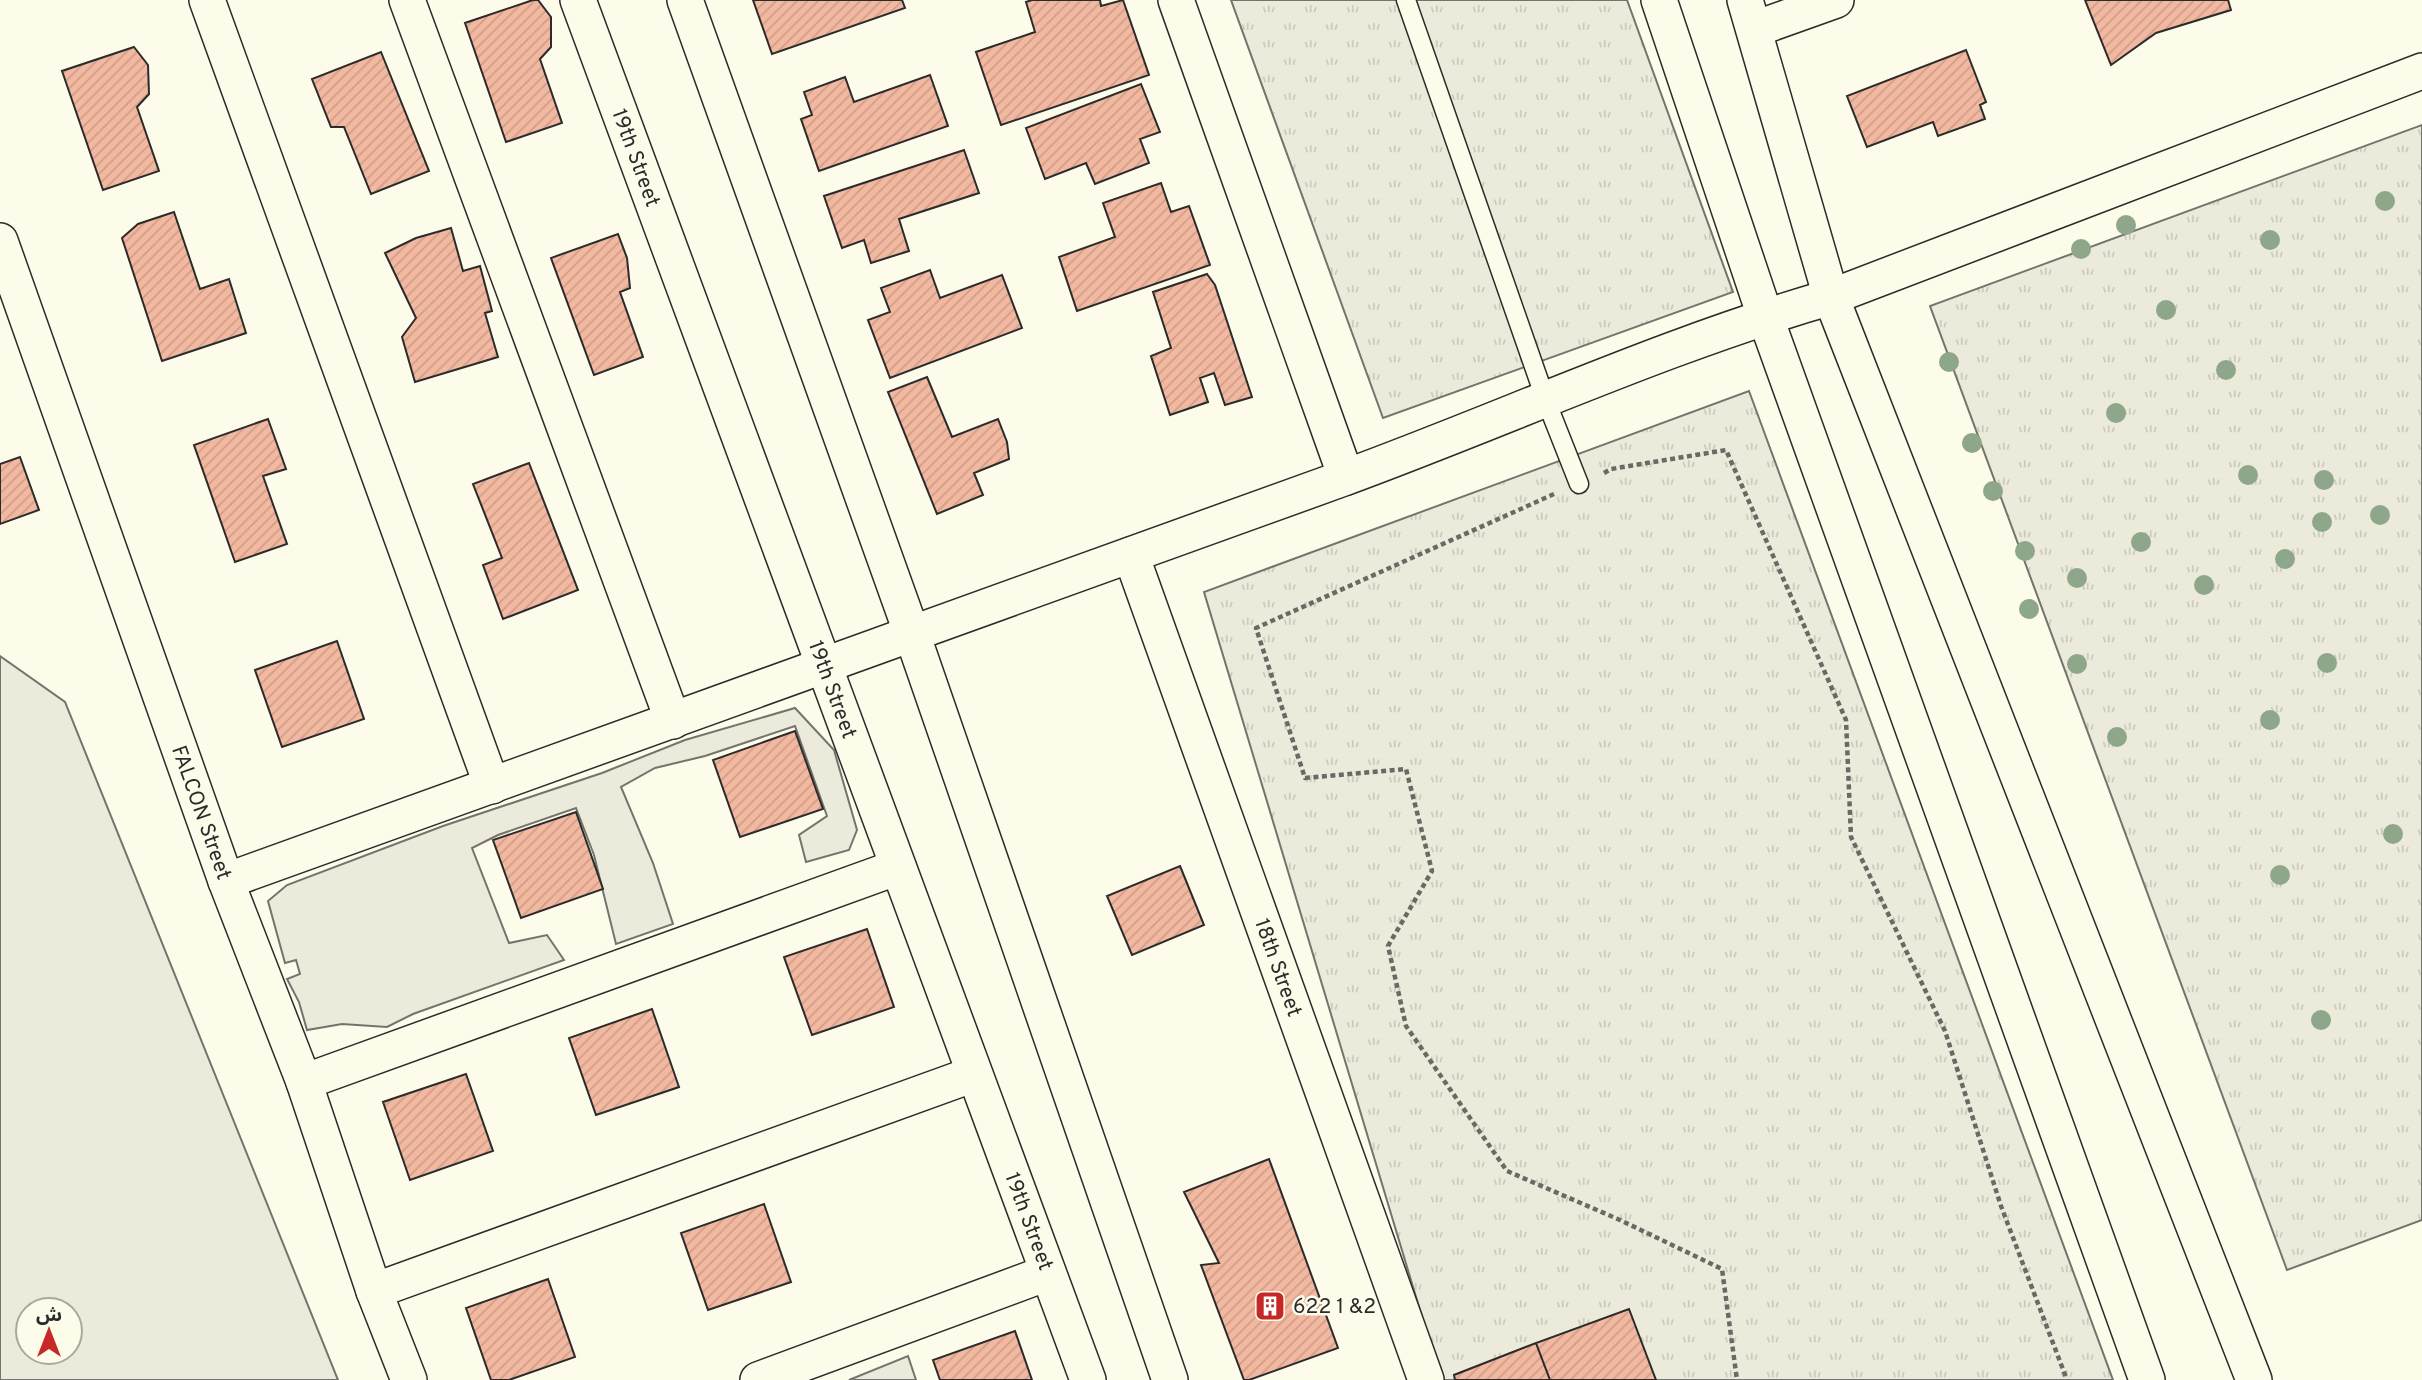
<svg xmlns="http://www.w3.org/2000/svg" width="2422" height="1380" font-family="Overpass,'Noto Sans Arabic',sans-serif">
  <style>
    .grass { fill: #ecebdb; stroke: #74746e; stroke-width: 2; fill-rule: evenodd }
    .park { fill: url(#park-tufts); stroke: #74746e; stroke-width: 2 }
    .building { fill: url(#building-hatch); stroke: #2b2b2b; stroke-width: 2 }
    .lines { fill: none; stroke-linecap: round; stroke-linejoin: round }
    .service-casing { stroke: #2b2b2b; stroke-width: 21 }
    .minor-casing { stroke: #2b2b2b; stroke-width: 38 }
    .path { stroke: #6a6964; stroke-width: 4.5; stroke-dasharray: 5 3.5; stroke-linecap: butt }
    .service { stroke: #fdfbea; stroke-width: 18 }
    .minor { stroke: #fdfbea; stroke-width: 35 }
    .tree { fill: #8ea78a }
    .labels { text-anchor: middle; stroke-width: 5; stroke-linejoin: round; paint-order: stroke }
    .street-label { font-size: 21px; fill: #2b2b2b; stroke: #fdfbea }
    .poi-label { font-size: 21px; fill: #2b2b2b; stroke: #fdfbea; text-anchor: start }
  </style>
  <defs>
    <pattern id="park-tufts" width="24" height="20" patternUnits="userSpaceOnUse" patternTransform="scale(1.75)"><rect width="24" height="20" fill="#ecebdb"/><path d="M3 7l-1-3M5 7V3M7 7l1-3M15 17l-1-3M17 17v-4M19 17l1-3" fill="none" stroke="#cbcabc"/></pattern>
    <pattern id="building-hatch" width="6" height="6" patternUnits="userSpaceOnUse" patternTransform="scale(1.75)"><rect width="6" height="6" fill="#f2b8a0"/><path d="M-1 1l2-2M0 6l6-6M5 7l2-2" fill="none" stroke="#d09e8a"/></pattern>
  </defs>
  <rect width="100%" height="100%" fill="#fdfbea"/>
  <path class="grass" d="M0 656 65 702 338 1380H0ZM28 1310H70V1352H28Z
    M795 708 834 750 857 830 849 850 806 862 799 835 827 816 795 726 705 756 655 768 621 787 653 863 673 924 616 944 594 855 576 808 498 835 472 848 509 943 547 935 564 960 413 1014 387 1027 342 1024 307 1030 299 1002 287 979 300 974 296 960 285 963 268 901 287 885 443 826 602 773 685 740Z
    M908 1356 916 1380H849Z"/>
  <path class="park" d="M1231 0H1627L1733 292 1383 418Z
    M2422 125V1220L2287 1270 1930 306Z
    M1749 391 2113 1380H1441L1204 592Z"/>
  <path class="building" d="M533 0H538L551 17V47L540 59 562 123 506 142 465 23Z
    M753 0H902L905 8 772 54Z
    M1032 0H1100L1101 6 1123 0 1149 75 1001 125 976 52 1035 32 1026 2Z
    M2085 0H2228L2231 10 2156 33 2111 65Z
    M134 47 148 65 149 94 137 107 159 171 103 190 62 71Z
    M1966 50 1986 102 1980 105 1985 119 1938 136 1933 122 1867 147 1847 96Z
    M381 52 429 171 371 194 344 127H331L312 79Z
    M930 75 948 126 819 171 801 119 812 115 804 92 845 77 854 102Z
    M1141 84 1160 132 1140 139 1149 163 1095 184 1086 163 1045 179 1026 128Z
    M964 150 979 193 899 219 909 251 871 263 864 240 842 248 824 196Z
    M1161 183 1171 212 1189 206 1210 265 1077 311 1059 257 1115 237 1103 203Z
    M174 212 200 289 229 279 246 333 162 361 122 238 138 224Z
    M451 228 463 271 480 266 492 311 485 313 498 357 415 382 402 337 416 318 385 253 416 238Z
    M618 234 627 258 630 288 620 292 643 357 594 375 551 258Z
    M930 270 940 298 1002 275 1022 328 890 378 868 320 890 312 881 288Z
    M1207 274 1215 285 1252 397 1225 405 1214 373 1200 378 1208 402 1170 415 1151 356 1171 348 1153 292Z
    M927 377 952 437 998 419 1007 442 1009 459 974 473 983 495 937 514 888 392Z
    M268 419 286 469 263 476 287 544 235 562 194 445Z
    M20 457 39 510 0 524V464Z
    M529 463 578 590 503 619 483 565 502 558 473 484Z
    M337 641 364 719 282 747 255 670Z
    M795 731 823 809 740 837 713 760Z
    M576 812 603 889 521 918 493 840Z
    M1180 866 1204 925 1132 955 1107 896Z
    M867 929 894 1007 812 1035 784 957Z
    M652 1009 679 1087 596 1115 569 1038Z
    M466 1074 493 1151 410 1180 383 1102Z
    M1269 1159 1338 1348 1249 1380H1244L1201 1265 1219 1263 1184 1192Z
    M764 1204 791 1282 708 1310 681 1233Z
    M548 1279 575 1357 509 1380H491L466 1308Z
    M1629 1309 1656 1380H1550L1536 1343Z
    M1015 1331 1032 1380H940L933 1360Z
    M1536 1343 1550 1380H1455L1454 1375Z"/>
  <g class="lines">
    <g class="service-casing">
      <path id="service" d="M1406 0 1545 398 1579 484"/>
    </g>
    <g class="minor-casing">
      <g id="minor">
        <path d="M207 0 492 786"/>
        <path d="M407 0 673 721"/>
        <path id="s1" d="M578 0 1088 1380"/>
        <path d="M685 0 912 634 1170 1380"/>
        <path d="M1176 0 1346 477"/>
        <path d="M1659 0 1765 316 2147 1380"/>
        <path d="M1745 0 1831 297 2254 1380"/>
        <path d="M1755 29 1836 0"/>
        <path id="s2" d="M0 241 226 881 304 1082 374 1291 409 1380"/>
        <path id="s3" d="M1131 555 1426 1380"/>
        <path d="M226 881C598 748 970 615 1341 479 1505 419 1664 345 1831 297L2422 71"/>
        <path d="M304 1082 898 867"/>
        <path d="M374 1291 974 1074"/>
        <path d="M758 1380 1047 1273"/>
      </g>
    </g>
    <path class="path" d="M1604 473 1611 469 1726 450 1846 720 1851 837 1945 1031 2001 1206 2067 1380
      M1554 494 1256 628 1305 778 1406 769 1432 871 1388 946 1406 1026 1507 1171 1620 1220 1722 1269 1737 1380"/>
    <use href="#service" class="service"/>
    <use href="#minor" class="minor"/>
  </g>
  <g class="tree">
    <circle cx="2385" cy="201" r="10"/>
    <circle cx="2126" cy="225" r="10"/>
    <circle cx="2270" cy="240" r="10"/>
    <circle cx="2081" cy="249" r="10"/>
    <circle cx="2166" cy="310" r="10"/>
    <circle cx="1949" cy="362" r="10"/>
    <circle cx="2226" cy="370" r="10"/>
    <circle cx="2116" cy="413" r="10"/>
    <circle cx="1972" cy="443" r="10"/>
    <circle cx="2248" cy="475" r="10"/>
    <circle cx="2324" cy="480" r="10"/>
    <circle cx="1993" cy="491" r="10"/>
    <circle cx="2380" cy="515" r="10"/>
    <circle cx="2322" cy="522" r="10"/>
    <circle cx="2141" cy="542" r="10"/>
    <circle cx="2025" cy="551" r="10"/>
    <circle cx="2285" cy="559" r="10"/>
    <circle cx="2077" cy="578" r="10"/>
    <circle cx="2204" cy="585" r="10"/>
    <circle cx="2029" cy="609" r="10"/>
    <circle cx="2327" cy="663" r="10"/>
    <circle cx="2077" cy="664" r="10"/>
    <circle cx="2270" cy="720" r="10"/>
    <circle cx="2117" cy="737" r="10"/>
    <circle cx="2393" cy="834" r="10"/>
    <circle cx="2280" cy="875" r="10"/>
    <circle cx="2321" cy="1020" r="10"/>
  </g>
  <defs>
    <g id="building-square" transform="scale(1.575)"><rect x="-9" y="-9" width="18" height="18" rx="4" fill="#c62828" stroke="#fdfbea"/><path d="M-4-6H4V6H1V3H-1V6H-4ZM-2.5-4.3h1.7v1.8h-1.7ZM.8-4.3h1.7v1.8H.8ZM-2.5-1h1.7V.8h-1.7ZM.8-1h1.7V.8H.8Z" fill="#fff"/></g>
  </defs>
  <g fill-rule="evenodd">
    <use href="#building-square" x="1270" y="1306"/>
  </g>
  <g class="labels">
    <g class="street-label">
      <text dy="7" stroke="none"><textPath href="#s1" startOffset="168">19th Street</textPath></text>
      <text dy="7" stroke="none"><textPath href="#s1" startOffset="735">19th Street</textPath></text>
      <text dy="7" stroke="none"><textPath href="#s2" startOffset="606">FALCON Street</textPath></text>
      <text dy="7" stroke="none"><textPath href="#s3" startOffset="438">18th Street</textPath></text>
      <text dy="7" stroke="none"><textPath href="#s1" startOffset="1302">19th Street</textPath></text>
    </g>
    <g class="poi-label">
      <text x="1293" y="1313">622 1 &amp;2</text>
    </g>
  </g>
  <g transform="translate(49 1331)"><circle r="33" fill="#fdfbea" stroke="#a9a89e" stroke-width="2"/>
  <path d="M0-5L12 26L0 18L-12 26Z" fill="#c62828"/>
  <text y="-10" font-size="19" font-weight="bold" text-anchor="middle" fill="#2b2b2b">ش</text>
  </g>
</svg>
